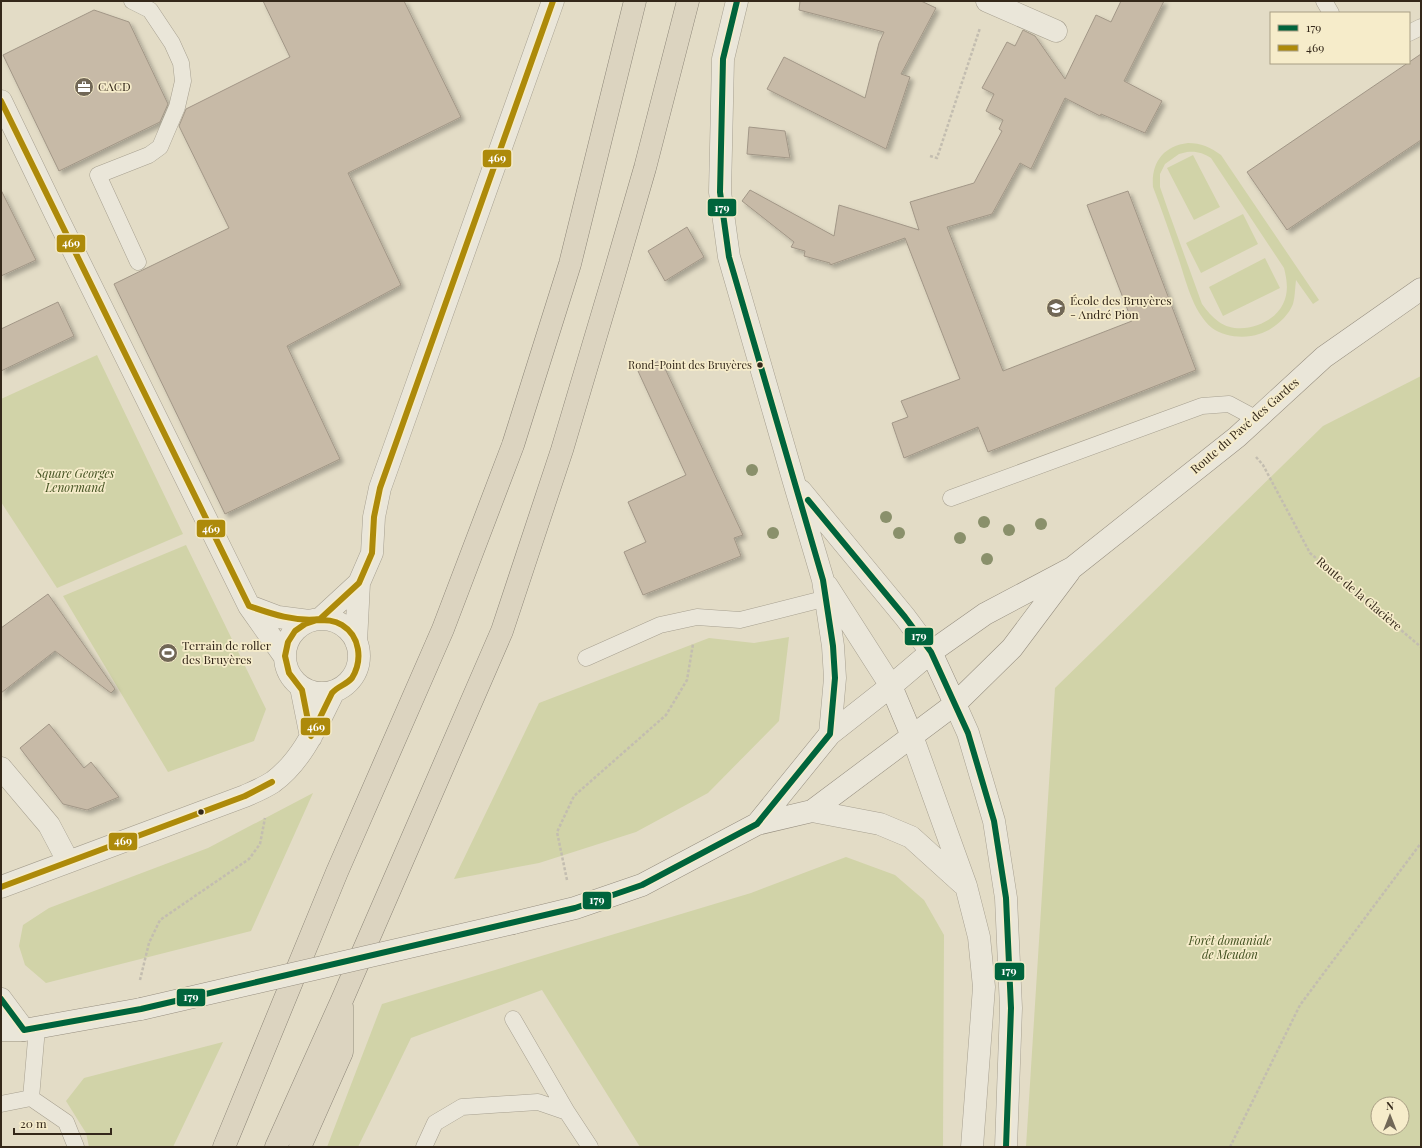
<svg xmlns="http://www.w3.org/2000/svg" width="1422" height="1148" font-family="'Playfair Display',serif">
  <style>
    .green { fill: #d1d3a8; fill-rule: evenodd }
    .building { fill: #c7baa7; stroke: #a29787; filter: url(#shadow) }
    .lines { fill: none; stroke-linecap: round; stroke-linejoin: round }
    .service-casing { stroke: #a7a090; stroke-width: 17 }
    .minor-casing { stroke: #a7a090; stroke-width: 23 }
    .tertiary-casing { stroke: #a7a090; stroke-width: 23 }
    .secondary-casing { stroke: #978f80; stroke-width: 23 }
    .trunk-casing { stroke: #8c8577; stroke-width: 23 }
    .path { stroke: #c3bdb0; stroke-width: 2.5; stroke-dasharray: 3 2; stroke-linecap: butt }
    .service { stroke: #eae6d9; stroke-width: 16 }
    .minor { stroke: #eae6d9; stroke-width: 22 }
    .tertiary { stroke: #eae6d9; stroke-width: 22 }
    .secondary { stroke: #eae6d9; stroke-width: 22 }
    .trunk { stroke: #dcd4c0; stroke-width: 22 }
    .secondary-bridge-casing { stroke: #978f80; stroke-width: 23; stroke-linecap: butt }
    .secondary-bridge { stroke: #eae6d9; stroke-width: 22 }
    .bus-1-casing { stroke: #f6ecca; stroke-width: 9 }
    .bus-2-casing { stroke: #f6ecca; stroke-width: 9 }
    .bus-1 { stroke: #00643c; stroke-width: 6 }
    .bus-2 { stroke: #ad8a0a; stroke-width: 6 }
    .tree { fill: #8a906b }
    .bus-dot { fill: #34281a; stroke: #f6ecca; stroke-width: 1.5 }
    .labels { text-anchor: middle; stroke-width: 3.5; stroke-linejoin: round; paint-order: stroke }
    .bus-label { font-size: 11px; fill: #34281a; stroke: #f6ecca; text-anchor: end }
    .poi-label { font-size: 12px; fill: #34281a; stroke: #f6ecca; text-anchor: start }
    .street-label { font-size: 12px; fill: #34281a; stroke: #f6ecca }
    .park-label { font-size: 12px; font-style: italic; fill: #425120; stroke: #f6ecca }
    .line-badge { stroke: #f6ecca; stroke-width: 1.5 }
    .badge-label { font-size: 11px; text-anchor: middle; font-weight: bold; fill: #fff }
  </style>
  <defs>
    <filter id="shadow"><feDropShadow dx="3.5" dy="3.5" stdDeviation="2" flood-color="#0004"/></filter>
  </defs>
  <rect width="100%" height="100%" fill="#e3dcc6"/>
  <path class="green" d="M1188 143C1201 143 1210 147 1221 155L1319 300 1313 304 1296 280C1295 288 1295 297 1293 304 1288 317 1273 330 1259 334 1245 339 1224 337 1212 328 1192 311 1186 280 1178 257 1170 234 1162 210 1153 187 1151 163 1163 146 1188 143ZM1187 152C1197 151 1203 153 1211 158L1284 268C1287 280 1289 292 1283 304 1273 325 1239 336 1219 322 1212 317 1207 311 1202 304L1168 210 1160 187V174L1165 164 1179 154Z
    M1193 155 1220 207 1194 220 1167 168Z
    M1243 214 1258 244 1201 273 1186 243Z
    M1265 258 1280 288 1223 316 1209 287Z
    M97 355 183 534 57 588 1 502V399Z
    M1421 376V1147H1026L1055 688 1323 426ZM1378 1104H1402V1128H1378Z
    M186 545 266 709 254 741 168 772 63 596Z
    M789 637 779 721 708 793 636 832 539 863 454 879 539 703 709 638 754 643Z
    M313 793 251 931 46 983 25 965 19 946 23 925 49 908 208 848Z
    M846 857 895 875 924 900 944 935 943 1147H640L542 990 411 1038 358 1147H327L382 1004 751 893Z
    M223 1042 173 1147H89L86 1133 66 1101 84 1078Z"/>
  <path class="building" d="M263 1H404L461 117 348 173 401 285 287 346 340 459 225 514 114 284 229 228 179 126 186 109 290 57Z
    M800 1H921L936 8 901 74 910 77 886 149 767 89 784 57 865 98 879 43 884 32 799 10Z
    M1121 1H1164L1124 81 1162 101 1145 133 1101 114 1100 116 1065 98 1031 169 1020 163 992 214 947 227 1003 371 1132 321 1087 205 1128 191 1196 370 988 452 978 427 904 458 892 423 908 417 901 401 960 379 905 238 830 265V263L804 256 805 251 791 247 794 242 742 201 750 190 834 236 839 205 919 230 910 202 974 183 1002 131 999 129 1003 120 986 111 994 94 982 88 1007 42 1015 46 1023 30 1035 36 1065 79 1096 15 1111 22Z
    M94 10 129 22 168 104 160 122 59 171 3 55Z
    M1421 54V140L1287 230 1247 172Z
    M749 127 785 131 790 158 747 154Z
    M1 190 36 260 1 276Z
    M687 227 704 257 665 281 648 251Z
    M58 302 74 336 1 371V329Z
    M661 360 743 535 734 538 741 556 643 595 624 552 646 542 628 502 686 475 638 371Z
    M48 594 115 689 111 693 55 651 1 693V628Z
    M49 724 84 768 91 762 119 797 87 810 63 804 20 748Z"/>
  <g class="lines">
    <g class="service-casing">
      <path id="service" d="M132 1 150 10 172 43 181 63 183 81 177 107 160 147 149 155 98 175 138 262
        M1324 1 1331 13
        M1409 33 1421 27
        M951 498 1202 406 1229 404 1257 419
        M586 658 660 625 697 617 740 620 827 598
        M513 1019 567 1112
        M31 1098 37 1028
        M31 1098 66 1122 76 1147
        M1 1104 31 1098
        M424 1147 435 1123 462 1107 538 1102 567 1112 590 1147"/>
    </g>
    <g class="minor-casing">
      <path id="minor" d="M987 1 1056 31
        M1 101 56 215 249 606 285 657
        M249 606 278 617 309 621
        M320 619 359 583
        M285 656a37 37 0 1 1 74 0a37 37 0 1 1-74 0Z
        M356 642 359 583 372 553 374 517 380 488 553 1
        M301 687 311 737
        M1 768 49 825 68 861
        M1 887 245 796C254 792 264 788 273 782 303 760 318 723 334 691
        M1 999 24 1030"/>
    </g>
    <g class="tertiary-casing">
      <path id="tertiary" d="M737 1 723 59 720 192 729 257 794 482 823 580 833 646 835 678 830 734
        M801 491 905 617 931 652
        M827 586 891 686
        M955 704 968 733 994 821 1006 898 1011 1008 1006 1147
        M912 736 966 886 979 937 984 987 972 1147
        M812 811 880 824 911 837 963 884"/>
    </g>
    <g class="secondary-casing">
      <path id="secondary" d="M931 652 955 704
        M891 686 912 736
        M757 824 830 734 891 686 931 652 985 614 1072 568 1237 437 1324 357 1421 289
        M513 923 575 908 642 885 757 824 812 811 955 704 1012 648 1069 572
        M1 1030H24L141 1009"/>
    </g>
    <g class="trunk-casing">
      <path id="trunk" d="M224 1147 337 872 443 629 513 445 570 264 635 1
        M276 1147 342 1000 502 631 562 450 614 275 645 168 688 1
        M300 1147 342 1052V1007"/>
    </g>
    <path class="path" d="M930 156 937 158 980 28
      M1256 457 1263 465 1310 553 1421 647
      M567 880 557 832 574 796 666 715 687 680 693 644
      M140 980 149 943 160 920 249 859 260 844 265 818
      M1230 1147 1300 1005 1421 843"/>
    <use href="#service" class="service"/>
    <use href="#minor" class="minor"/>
    <use href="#tertiary" class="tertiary"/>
    <use href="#secondary" class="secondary"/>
    <use href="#trunk" class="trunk"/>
    <g class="secondary-bridge-casing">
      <path id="secondary-bridge" d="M141 1009 513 923"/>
    </g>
    <use href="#secondary-bridge" class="secondary-bridge"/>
    <g class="bus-1-casing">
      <path id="bus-1" d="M808 500 905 617 931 652 968 733 994 821 1006 898 1011 1008 1006 1147
        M1 999 24 1030 141 1009 575 908 642 885 757 824 830 734 835 678 833 646 823 580 729 257 720 192 723 59 737 1"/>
    </g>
    <g class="bus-2-casing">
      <path id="bus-2" d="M1 101 249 606C272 614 295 622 320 619
        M320 619 359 583 372 553 374 517 380 488 553 1
        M317 620C326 620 334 620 342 625 360 636 363 660 352 678 346 685 338 686 332 693L311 736 302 690 289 673 285 656 288 642 295 631 305 624Z
        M245 796 272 782
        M245 796 272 782
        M1 887 245 796"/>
    </g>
    <use href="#bus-1" class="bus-1"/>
    <use href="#bus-2" class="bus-2"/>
  </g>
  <g class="tree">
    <circle cx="752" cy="470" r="6"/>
    <circle cx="886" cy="517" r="6"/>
    <circle cx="984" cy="522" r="6"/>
    <circle cx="1041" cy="524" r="6"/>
    <circle cx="1009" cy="530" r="6"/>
    <circle cx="773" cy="533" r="6"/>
    <circle cx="899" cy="533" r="6"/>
    <circle cx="960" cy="538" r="6"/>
    <circle cx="987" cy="559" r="6"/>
  </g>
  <defs>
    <g id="office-disc" transform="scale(1)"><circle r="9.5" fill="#716756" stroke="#f6ecca"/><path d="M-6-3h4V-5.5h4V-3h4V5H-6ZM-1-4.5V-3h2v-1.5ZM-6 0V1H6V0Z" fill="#fff"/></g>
    <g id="school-disc" transform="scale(1)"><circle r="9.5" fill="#716756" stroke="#f6ecca"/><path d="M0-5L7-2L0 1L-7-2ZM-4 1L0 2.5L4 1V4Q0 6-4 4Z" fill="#fff"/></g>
    <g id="stadium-disc" transform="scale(1)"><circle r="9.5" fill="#716756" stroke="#f6ecca"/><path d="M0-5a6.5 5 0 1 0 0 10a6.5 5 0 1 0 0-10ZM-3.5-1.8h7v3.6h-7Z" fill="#fff"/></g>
  </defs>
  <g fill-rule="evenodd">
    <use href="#office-disc" x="84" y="87"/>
    <use href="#school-disc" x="1056" y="308"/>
    <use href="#stadium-disc" x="168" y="653"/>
  </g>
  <g class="bus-dot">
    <circle cx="760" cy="365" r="3.5"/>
    <circle cx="201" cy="812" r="3.5"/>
  </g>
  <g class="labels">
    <g class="bus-label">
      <text x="752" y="369">Rond-Point des Bruyères</text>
    </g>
    <g class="poi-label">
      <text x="98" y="91">CACD</text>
      <text x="1070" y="305">École des Bruyères<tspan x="1070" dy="14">- André Pion</tspan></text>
      <text x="182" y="650">Terrain de roller<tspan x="182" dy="14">des Bruyères</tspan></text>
    </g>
    <g class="street-label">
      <text transform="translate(1245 426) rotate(-41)" y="4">Route du Pavé des Gardes</text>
      <text transform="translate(1359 594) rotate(40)" y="4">Route de la Glacière</text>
    </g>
    <g class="park-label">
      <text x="75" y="478">Square Georges<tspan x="75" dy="14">Lenormand</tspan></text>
      <text x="1230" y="945">Forêt domaniale<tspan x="1230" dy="14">de Meudon</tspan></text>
    </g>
  </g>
  <g class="line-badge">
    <rect x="482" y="149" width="30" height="19" rx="4" fill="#ad8a0a"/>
    <rect x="707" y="198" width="30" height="19" rx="4" fill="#00643c"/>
    <rect x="56" y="234" width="30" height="19" rx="4" fill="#ad8a0a"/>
    <rect x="196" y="519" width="30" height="19" rx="4" fill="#ad8a0a"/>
    <rect x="904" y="627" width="30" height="19" rx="4" fill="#00643c"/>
    <rect x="300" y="717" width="31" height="19" rx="4" fill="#ad8a0a"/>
    <rect x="108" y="832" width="30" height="19" rx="4" fill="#ad8a0a"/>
    <rect x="582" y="891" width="30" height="19" rx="4" fill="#00643c"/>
    <rect x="994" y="962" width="31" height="19" rx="4" fill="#00643c"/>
    <rect x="176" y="988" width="30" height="19" rx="4" fill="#00643c"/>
  </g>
  <g class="badge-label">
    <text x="497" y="162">469</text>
    <text x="722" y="212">179</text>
    <text x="71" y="247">469</text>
    <text x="211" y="533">469</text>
    <text x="919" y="640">179</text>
    <text x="316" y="731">469</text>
    <text x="123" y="845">469</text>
    <text x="597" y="904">179</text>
    <text x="1009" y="975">179</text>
    <text x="191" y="1001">179</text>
  </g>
  <rect width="1422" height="1148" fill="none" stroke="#34281a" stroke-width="4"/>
  <rect x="1270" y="12" width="140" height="52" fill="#f6ecca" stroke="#a89e84"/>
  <rect x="1278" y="25" width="20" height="6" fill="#00643c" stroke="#a89e84"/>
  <text x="1306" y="32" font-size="12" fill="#34281a">179</text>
  <rect x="1278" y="45" width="20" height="6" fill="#ad8a0a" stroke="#a89e84"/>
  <text x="1306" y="52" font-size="12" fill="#34281a">469</text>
  <g transform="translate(1390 1116)"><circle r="19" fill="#f6ecca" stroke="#a89e84"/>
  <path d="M0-3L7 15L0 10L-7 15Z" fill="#716756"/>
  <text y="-6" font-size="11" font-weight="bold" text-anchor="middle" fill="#34281a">N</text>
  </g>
  <path d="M14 1128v6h97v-6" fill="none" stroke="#34281a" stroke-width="2"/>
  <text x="20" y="1128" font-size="12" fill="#34281a" stroke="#f6ecca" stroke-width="3" paint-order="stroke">20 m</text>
</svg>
